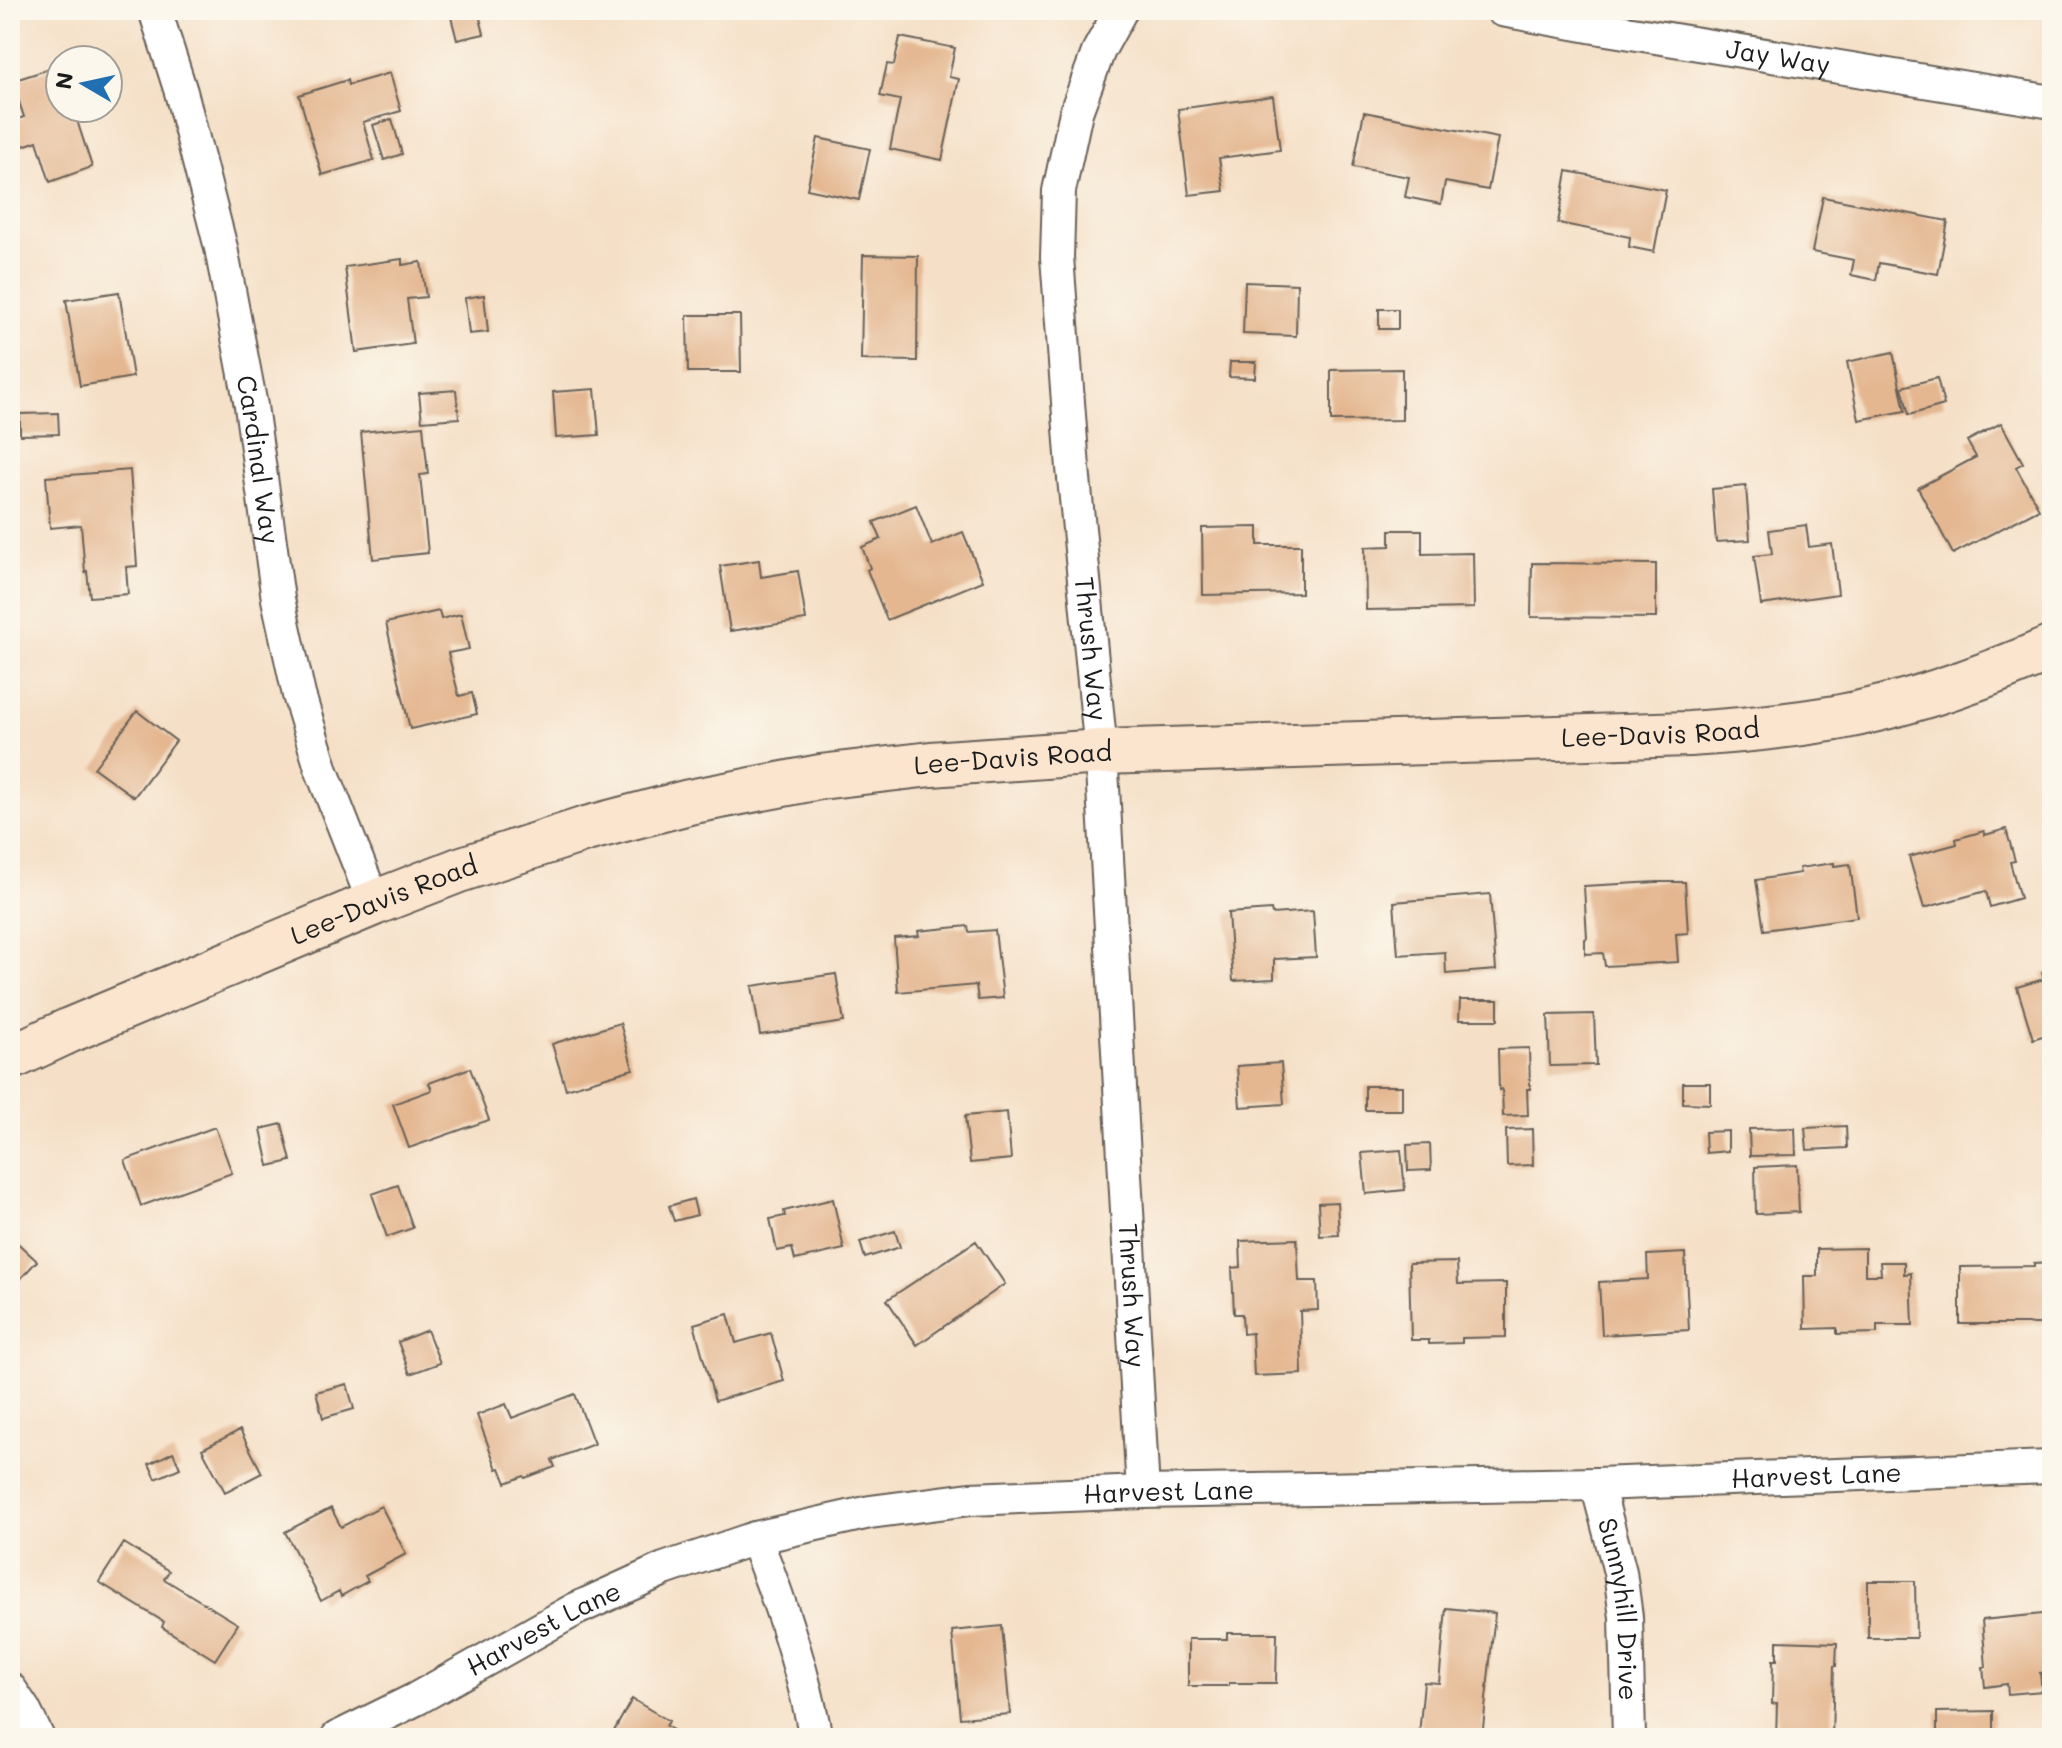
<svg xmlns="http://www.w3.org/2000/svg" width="2062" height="1748" font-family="Mali,sans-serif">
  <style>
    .building { fill: #e4b791 }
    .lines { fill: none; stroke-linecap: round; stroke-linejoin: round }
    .street-casing { stroke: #686158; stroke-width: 36 }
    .secondary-casing { stroke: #686158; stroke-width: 48 }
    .street { stroke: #fff; stroke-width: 32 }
    .secondary { stroke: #fce5cf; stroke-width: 44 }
    .labels { text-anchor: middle; stroke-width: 6; stroke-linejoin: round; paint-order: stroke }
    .street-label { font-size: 26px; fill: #1c1c1c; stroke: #fbf7ec }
  </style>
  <rect width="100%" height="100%" fill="#fbf7ec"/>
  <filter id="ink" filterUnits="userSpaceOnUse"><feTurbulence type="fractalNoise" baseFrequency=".0125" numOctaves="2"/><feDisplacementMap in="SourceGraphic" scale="16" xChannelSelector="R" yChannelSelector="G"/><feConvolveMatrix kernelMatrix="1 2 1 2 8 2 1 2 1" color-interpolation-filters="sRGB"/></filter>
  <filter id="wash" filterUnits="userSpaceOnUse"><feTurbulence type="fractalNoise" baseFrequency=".006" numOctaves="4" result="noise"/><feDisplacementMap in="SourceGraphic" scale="32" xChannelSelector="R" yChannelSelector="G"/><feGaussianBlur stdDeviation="1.8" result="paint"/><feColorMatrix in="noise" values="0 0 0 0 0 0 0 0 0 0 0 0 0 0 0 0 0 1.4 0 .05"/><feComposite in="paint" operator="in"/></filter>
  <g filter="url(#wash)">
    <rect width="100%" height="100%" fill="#f5e0c7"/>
    <g id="blocks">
      <path class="building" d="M463 10H478L484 34 457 40 450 13Z
        M900 37 955 48 949 77 959 79 942 160 890 149 900 100 880 96 887 64 894 65Z
        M59 66 60 108H73L92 167 50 182 37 141 12 150 10 122 24 117 12 81Z
        M390 73 401 111 363 122 374 160 322 175 299 95 347 80 348 85Z
        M1273 96 1280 150 1219 158 1224 191 1189 195 1178 109Z
        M1364 112 1498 138 1488 190 1445 182 1441 204 1405 197 1409 177 1353 167Z
        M392 119 402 154 384 160 373 125Z
        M818 138 870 149 859 200 807 189Z
        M1567 171 1666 190 1654 252 1629 247 1630 237 1558 223Z
        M1823 197 1948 221 1938 274 1879 263 1876 280 1851 275 1854 260 1812 252Z
        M863 255 918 256 917 361 861 360Z
        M402 259V265L421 262 426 297 407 299 413 344 356 352 345 267Z
        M1245 282 1297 284 1296 336 1243 334Z
        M119 292 133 377 80 386 66 300Z
        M484 295 488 332 469 334 465 298Z
        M1379 309H1398V329H1379Z
        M687 315H740L741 372H688Z
        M1893 352 1905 411 1859 420 1847 362Z
        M1230 362H1256L1255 378 1229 377Z
        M1402 369V420L1331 421V370Z
        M1937 378 1944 405 1909 415 1902 387Z
        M595 389 599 435 556 438 553 392Z
        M456 390 459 418 422 421 419 393Z
        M58 413 59 434 20 435V414Z
        M2001 423 2023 463 2016 467 2039 509 1953 554 1918 488 1976 457 1967 441Z
        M423 426 428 474 420 475 428 553 373 559 361 432Z
        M130 470 137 566 126 567 128 594 90 597 87 571 85 572 81 525 50 528 46 477Z
        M1746 486 1750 540 1716 542 1712 489Z
        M916 505 932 545 963 532 983 581 887 620 867 570 870 568 862 547 881 539 874 522Z
        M1806 525 1809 547 1832 544 1838 594 1761 605 1754 556 1772 554 1769 530Z
        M1258 527V545H1301V593L1203 595 1202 528Z
        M1390 530H1422V554L1473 553 1474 608 1366 610 1365 547 1390 546Z
        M759 560 761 577 798 571 806 620 730 631 720 566Z
        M1532 563 1656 564V618L1531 617Z
        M439 611 441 619 461 614 469 649 448 653 459 696 472 693 477 714 410 729 386 623Z
        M137 711 176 741 134 797 94 768Z
        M2006 829 2015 861 2010 862 2020 898 1990 907 1986 891 1924 908 1909 857 1957 844 1956 839 1984 831 1985 835Z
        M1834 863V866L1850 864 1857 917 1764 930 1756 880 1800 873 1799 868Z
        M1657 882H1685L1688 933 1676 934 1678 962 1605 966 1603 953 1585 954V939L1587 938 1584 886Z
        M1490 894 1496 970 1446 974 1445 952 1398 955 1394 902Z
        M1271 910 1272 914 1313 911 1316 957 1274 959V979L1233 981 1228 913Z
        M968 926 969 932 995 930 1003 998 978 1000 976 985 898 992 894 938 919 936 918 931Z
        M2052 970V1033L2033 1039 2017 987 2044 979 2042 973Z
        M836 974 844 1022 760 1035 752 986Z
        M1460 1000H1498V1020H1459Z
        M1594 1014 1596 1065 1550 1066 1548 1015Z
        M620 1023 633 1069 566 1089 552 1044Z
        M1529 1048 1530 1089H1527L1528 1115 1503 1116 1502 1089 1499 1090 1498 1049Z
        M1281 1063 1284 1104 1240 1107 1237 1066Z
        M470 1068 489 1120 409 1148 393 1104 432 1090 429 1083Z
        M1683 1083H1710V1104L1683 1103Z
        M1365 1086H1402V1110H1365Z
        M1007 1112 1011 1159 970 1163 965 1116Z
        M282 1124 291 1161 269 1166 261 1129Z
        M1846 1126 1847 1148 1807 1150 1805 1128Z
        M215 1127 232 1173 141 1206 125 1160Z
        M1795 1128 1796 1155 1750 1156 1749 1129Z
        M1532 1129 1533 1165 1507 1166 1506 1130Z
        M1728 1131V1151L1706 1153 1705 1132Z
        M1430 1144 1431 1170 1408 1171 1407 1145Z
        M1401 1150 1405 1190 1366 1194 1362 1153Z
        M1797 1165 1799 1212 1756 1214 1755 1167Z
        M398 1185 413 1228 387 1237 372 1194Z
        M693 1199 697 1215 674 1221 669 1206Z
        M833 1199 844 1249 795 1260 792 1248 777 1251 770 1219 785 1216 784 1211Z
        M1337 1202 1339 1235 1320 1236 1318 1203Z
        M895 1231 900 1247 865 1258 860 1242Z
        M10 1236 37 1261 10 1290Z
        M1297 1239 1299 1281H1317L1318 1310 1300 1311 1302 1374 1254 1376 1252 1333 1243 1334 1242 1314H1234L1232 1268 1241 1267 1240 1241Z
        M976 1241 1005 1284 917 1345 887 1300Z
        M1865 1248V1275H1881L1880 1262H1904V1274L1911 1273 1913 1325H1877V1333L1837 1334V1328L1805 1329 1804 1276H1817V1249Z
        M1685 1253 1689 1330 1602 1335 1599 1282 1648 1279 1647 1255Z
        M1457 1262 1458 1284 1506 1283V1337L1462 1338V1343L1429 1344V1340H1411L1409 1263Z
        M2052 1262V1324H1960V1267L2034 1266V1263Z
        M728 1314 736 1343 771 1333 784 1381 715 1401 694 1324Z
        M427 1330 440 1363 410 1374 398 1342Z
        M347 1384 354 1409 323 1418 316 1392Z
        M575 1394 594 1444 552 1460 555 1467 525 1478 524 1476 506 1483 500 1468 497 1469 477 1415 506 1404 512 1418Z
        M240 1430 262 1473 225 1492 202 1449Z
        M173 1452 180 1468 156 1479 149 1464Z
        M381 1506 406 1554 365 1576 368 1581 341 1596 339 1591 321 1601 285 1532 331 1508 341 1527Z
        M124 1543 169 1571 164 1579 238 1624 215 1660 162 1627 164 1622 99 1582Z
        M1868 1581H1915L1916 1638H1868Z
        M1446 1608 1495 1613 1482 1738H1446L1419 1735 1424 1682 1439 1683Z
        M2052 1613V1672L2040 1673 2042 1691 2008 1694 2007 1684 1985 1687 1983 1667H1986L1982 1620Z
        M1002 1626 1010 1714 960 1718 952 1631Z
        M1227 1633H1277L1276 1683H1229V1686H1188V1639H1227Z
        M1777 1641 1837 1643 1836 1666H1834L1832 1738H1776L1777 1703 1772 1704 1773 1660H1777Z
        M632 1699 669 1721 666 1726 687 1738H610Z
        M1993 1711V1738H1937V1712Z"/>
    </g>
  </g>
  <g filter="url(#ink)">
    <use href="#blocks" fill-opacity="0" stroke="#686158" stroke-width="2"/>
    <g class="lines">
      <g class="street-casing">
        <g id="street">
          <path id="s1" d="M155 10 181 92 221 248 251 406 278 599 299 695 322 771 374 903"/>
          <path id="s2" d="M1121 10 1099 50 1076 112 1059 191 1057 257 1073 468 1101 752 1143 1492"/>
          <path id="s3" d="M1502 10 1595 27 2052 102"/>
          <path id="s4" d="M1597 1484 1620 1572 1626 1617 1629 1738"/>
          <path d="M755 1538C781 1603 803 1669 816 1738"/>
          <path d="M10 1689 24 1710 38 1738"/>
          <path id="s5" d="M337 1738 416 1699 576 1609 664 1569 755 1538 870 1512 970 1499 1143 1492 1597 1484 2052 1467"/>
        </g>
      </g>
      <g class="secondary-casing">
        <g id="secondary">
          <path id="s6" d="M10 1058 70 1030 374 903 459 870 586 829 689 802 820 777 931 764 1101 752 1689 734C1738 731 1787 726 1836 718 1911 704 1983 678 2052 648"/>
        </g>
      </g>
      <use href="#street" class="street"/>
      <use href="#secondary" class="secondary"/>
    </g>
  </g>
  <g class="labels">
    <g class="street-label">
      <text dy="9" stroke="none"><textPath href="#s3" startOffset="280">Jay Way</textPath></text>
      <text dy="9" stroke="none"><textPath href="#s1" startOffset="462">Cardinal Way</textPath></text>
      <text dy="9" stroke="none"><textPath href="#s2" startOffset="652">Thrush Way</textPath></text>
      <text dy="9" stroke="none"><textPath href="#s6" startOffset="1702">Lee-Davis Road</textPath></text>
      <text dy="9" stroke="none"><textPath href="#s6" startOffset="1054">Lee-Davis Road</textPath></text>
      <text dy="9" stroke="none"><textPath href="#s6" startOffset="406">Lee-Davis Road</textPath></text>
      <text dy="9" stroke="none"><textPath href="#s2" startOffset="1300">Thrush Way</textPath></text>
      <text dy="9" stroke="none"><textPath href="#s5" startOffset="1530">Harvest Lane</textPath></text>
      <text dy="9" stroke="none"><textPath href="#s5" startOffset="882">Harvest Lane</textPath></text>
      <text dy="9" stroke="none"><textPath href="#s4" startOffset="128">Sunnyhill Drive</textPath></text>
      <text dy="9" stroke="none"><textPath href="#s5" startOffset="234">Harvest Lane</textPath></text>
    </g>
  </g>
  <rect width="2062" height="1748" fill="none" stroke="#fbf7ec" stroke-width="40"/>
  <g transform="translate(84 84) rotate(279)"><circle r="38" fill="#fbf7ec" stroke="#a29f99" stroke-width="2"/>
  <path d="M0-6L14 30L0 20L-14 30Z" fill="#1f6fb2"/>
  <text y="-12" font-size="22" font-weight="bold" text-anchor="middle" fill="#1c1c1c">N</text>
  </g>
</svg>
